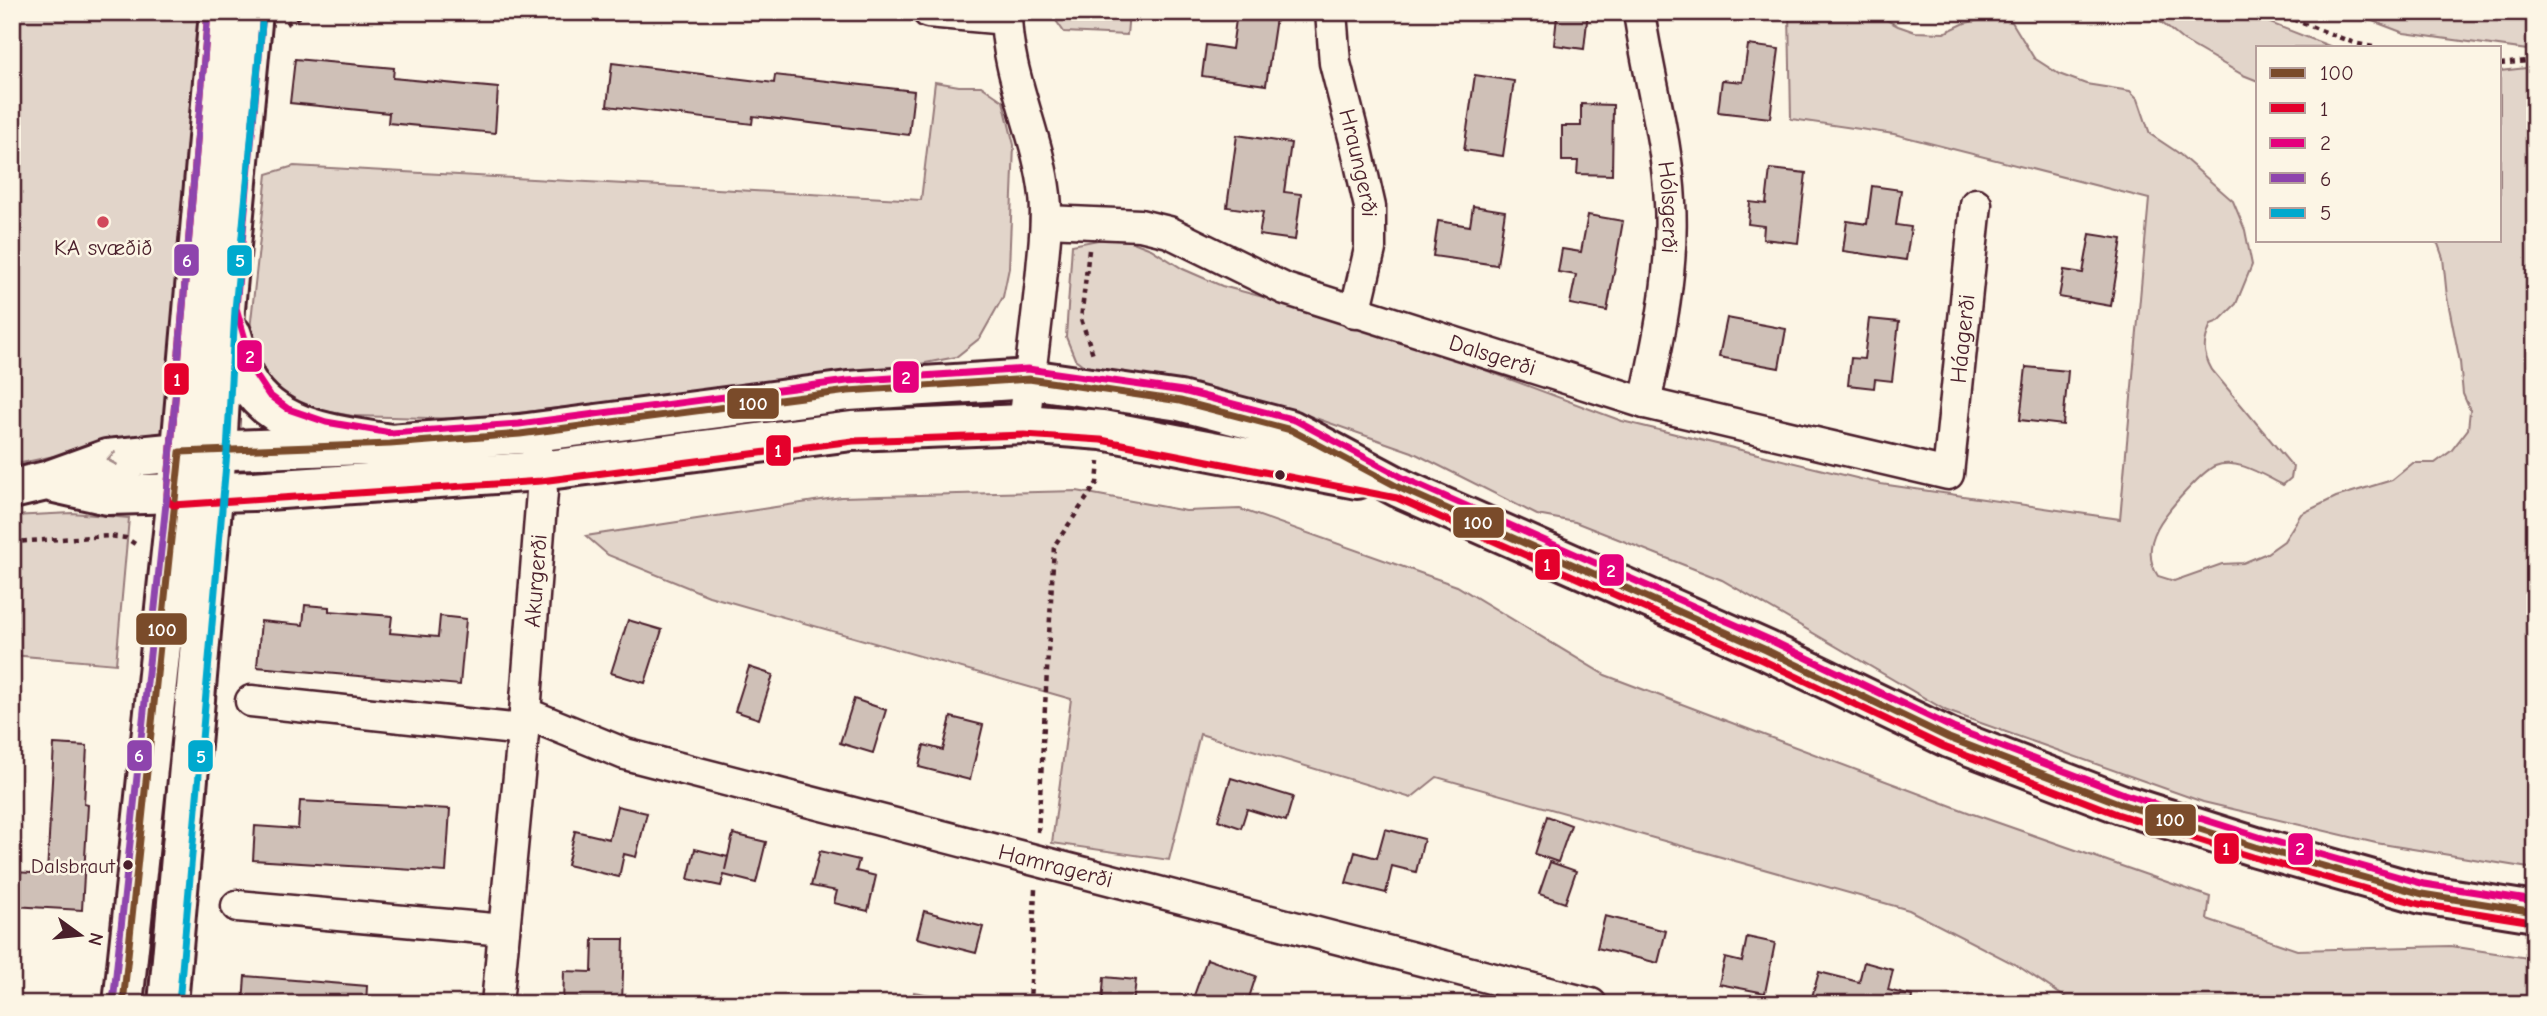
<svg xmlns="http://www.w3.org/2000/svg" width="2547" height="1016" font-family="'Comic Neue',sans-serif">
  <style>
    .green { fill: #e2d5ca; stroke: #967a7a; stroke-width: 2 }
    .building { fill: #cfc0b7; stroke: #4a1f2b; stroke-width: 2 }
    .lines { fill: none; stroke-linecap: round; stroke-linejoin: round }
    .minor-casing { stroke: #4a1f2b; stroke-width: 35 }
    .tertiary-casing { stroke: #4a1f2b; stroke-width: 44 }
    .secondary-casing { stroke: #4a1f2b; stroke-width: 44 }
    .path { stroke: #4a1f2b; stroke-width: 4.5; stroke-dasharray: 5 5; stroke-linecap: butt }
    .minor { stroke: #fcf5e5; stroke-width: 30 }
    .tertiary { stroke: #fcf5e5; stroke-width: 38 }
    .secondary { stroke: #fcf5e5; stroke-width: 38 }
    .bus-1-casing { stroke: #fcf5e5; stroke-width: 12 }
    .bus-2-casing { stroke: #fcf5e5; stroke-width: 12 }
    .bus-3-casing { stroke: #fcf5e5; stroke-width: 12 }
    .bus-4-casing { stroke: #fcf5e5; stroke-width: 12 }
    .bus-5-casing { stroke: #fcf5e5; stroke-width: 12 }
    .bus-1 { stroke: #7a4b2a; stroke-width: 7 }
    .bus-2 { stroke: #e4002b; stroke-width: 7 }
    .bus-3 { stroke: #e5007d; stroke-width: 7 }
    .bus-4 { stroke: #8e44ad; stroke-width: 7 }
    .bus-5 { stroke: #00a9ce; stroke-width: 7 }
    .oneway { stroke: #a38a88 }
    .poi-dot { fill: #d1495b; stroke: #fcf5e5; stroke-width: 2.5 }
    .bus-dot { fill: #4a1f2b; stroke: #fcf5e5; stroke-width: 2.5 }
    .labels { text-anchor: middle; stroke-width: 5; stroke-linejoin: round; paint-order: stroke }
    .bus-label { font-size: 21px; fill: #4a1f2b; stroke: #fcf5e5; text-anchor: end }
    .street-label { font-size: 23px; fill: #4a1f2b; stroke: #fcf5e5 }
    .poi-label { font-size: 23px; fill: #4a1f2b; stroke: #fcf5e5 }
    .line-badge { stroke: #fcf5e5; stroke-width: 2.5 }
    .badge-label { font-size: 19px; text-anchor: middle; font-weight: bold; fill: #fff }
  </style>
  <rect width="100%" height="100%" fill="#fcf5e5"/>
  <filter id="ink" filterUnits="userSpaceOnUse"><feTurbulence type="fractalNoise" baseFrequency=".0143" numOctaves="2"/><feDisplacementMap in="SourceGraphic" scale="14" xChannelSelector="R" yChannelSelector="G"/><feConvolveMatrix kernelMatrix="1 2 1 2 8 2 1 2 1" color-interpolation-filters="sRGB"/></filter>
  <g filter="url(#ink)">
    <path class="green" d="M12 12H216L170 431 12 465Z
      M1050 12H1129L1127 35 1064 32Z
      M1789 12H1872L1898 26 1915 32 1944 33 1965 23 1997 17 2012 22 2034 58 2059 74 2086 84 2130 91 2138 99 2150 134 2177 152 2233 201 2245 230 2252 265 2236 304 2219 321 2211 324C2203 343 2202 352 2212 370L2293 467 2291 478 2283 485C2264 476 2237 457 2215 466 2207 469 2197 480 2190 487 2168 510 2136 543 2158 576L2174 581 2222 564 2243 563 2267 553 2284 541 2301 514 2336 497 2392 480 2413 463H2435L2451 451 2468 429 2470 410 2463 394 2460 362 2447 297 2443 258 2438 244 2432 240H2500V71L2535 67V869L2376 843 2203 802 1947 711 1722 580 1575 522 1537 515 1412 452 1287 408 1091 371 1075 359 1066 337 1072 245 1108 238 1128 240 1151 249 1183 269 1222 286 1356 322 1622 421 1881 484 2120 519 2149 199 1894 134 1791 119Z
      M2133 12H2242L2332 47H2258V81L2243 75 2184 41 2162 23Z
      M2349 12H2535V51L2404 33Z
      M935 82 959 86H981L1003 101 1014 145 1009 268 1003 297 980 338 956 357 910 366 466 419 353 416 307 408 283 397 255 370 249 339 267 174 294 166 921 200Z
      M1077 491 1186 511 1240 509 1457 586 1605 675 1973 814 2210 897 2207 919 2297 950 2450 946 2535 959V1004H2075L2018 966 1909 910 1437 777 1411 798 1200 734 1169 860 1052 843 1071 699 709 596 608 555 586 536 841 497Z
      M72 513 129 518 116 664 12 655V516Z
      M914 992 980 1004H912Z"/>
    <path class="building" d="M1237 12 1276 18 1266 85 1202 76 1206 45 1232 49Z
      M1559 12H1588L1584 49 1554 45 1557 16 1559 17Z
      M1748 45 1779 49 1770 118 1718 112 1722 80 1743 82Z
      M295 59 394 68 393 78 498 88 495 133 388 123 389 113 290 103Z
      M612 63 774 83 775 75 914 91 909 135 753 116 752 124 607 106Z
      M1475 75 1514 81 1503 156 1464 150Z
      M1581 104 1613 105 1612 175 1577 174 1578 161H1562V126H1581Z
      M1237 135 1291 143 1284 192 1301 194 1295 240 1259 235 1263 212 1227 207Z
      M1770 169 1806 173 1798 243 1763 239 1764 226 1748 224 1750 202 1766 204Z
      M1872 186 1901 190 1896 225 1911 227 1906 260 1843 251 1847 221 1867 224Z
      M1473 206 1505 211 1497 265 1433 256 1438 221 1470 226Z
      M1588 215 1623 221 1607 311 1570 304 1576 275 1558 272 1562 249 1581 252Z
      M2090 234 2122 239 2111 306 2059 297 2064 270 2083 273Z
      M1727 318 1786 329 1779 368 1719 357Z
      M1869 319 1899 322 1892 381 1875 379 1874 388 1848 385 1851 358 1864 359Z
      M2026 367 2068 371 2063 425 2020 420Z
      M305 605 329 607V611L392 616 390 633 438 637 440 616 466 619 460 685 257 667 261 621 303 625Z
      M628 620 662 630 645 683 611 673Z
      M749 667 773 675 759 719 735 711Z
      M854 699 886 710 873 753 840 743Z
      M951 717 983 725 970 780 919 767 924 745 943 750Z
      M54 744 87 746 84 804 88 805 82 910 13 906 15 872 47 874Z
      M1231 778 1293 797 1286 821 1247 809 1241 828 1218 820Z
      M300 801 450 809 446 872 253 860 255 826 298 829Z
      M617 806 647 813 636 857 624 854 619 877 567 865 575 831 609 839Z
      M1547 816 1571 825 1558 862 1535 854Z
      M1385 829 1424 839 1416 872 1392 866 1386 893 1346 883 1355 852 1377 858Z
      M733 834 766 842 756 883 724 875 721 886 688 879 695 849 728 857 725 870Z
      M820 851 859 860 856 871 876 876 868 911 834 903 837 891 811 886Z
      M1550 862 1576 871 1565 903 1539 894Z
      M924 911 983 927 976 953 917 938Z
      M1605 916 1666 931 1658 963 1597 948Z
      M1747 937 1775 943 1765 993 1719 984 1725 958 1742 962Z
      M593 939H624L622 1004H563L564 971 592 972Z
      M1207 959 1256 976 1247 1004H1191Z
      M1864 962 1893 970 1888 990 1912 996 1911 1004H1810L1819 972 1859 982Z
      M245 976 367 986 366 1004H243Z
      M1104 977 1136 980 1133 1004H1102Z"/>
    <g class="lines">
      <g class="minor-casing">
        <g id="minor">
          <path d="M928 12 1006 19"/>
          <path d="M1006 12C1006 75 1038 133 1045 195 1048 220 1044 245 1042 270 1037 322 1030 373 1024 424"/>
          <path id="s1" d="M1331 12 1335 63 1355 141 1370 207V249L1355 313"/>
          <path id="s2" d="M1639 12C1648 75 1667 139 1670 202 1674 270 1659 338 1645 403"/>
          <path id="s3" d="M1046 221 1140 225 1169 232 1285 289 1645 403 1948 474 1976 204"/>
          <path d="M251 701 523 730"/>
          <path id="s4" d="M525 713 625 754 1591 1004"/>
          <path d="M237 906 504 930"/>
          <path id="s5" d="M497 1004 525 713 542 492 537 450"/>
        </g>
      </g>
      <g class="tertiary-casing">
        <path id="tertiary" d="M46 481 108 495 253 491 540 471 852 431 1024 424 1102 430 1357 479
          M12 489 46 481 107 459 180 452 390 444 520 434 848 391 1029 379 1180 401 1291 430 1400 488 1766 650 1949 738 2121 804 2256 847 2422 894 2535 912"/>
      </g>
      <g class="secondary-casing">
        <path id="secondary" d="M232 335C237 350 239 369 247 382 276 431 339 435 390 444
          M123 1004 177 495 219 12
          M168 1004 217 451 225 309 253 12"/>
      </g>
      <path class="path" d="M2274 12 2354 43 2373 47
        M286 24 308 12
        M2500 64 2535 60
        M1089 250 1081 319 1093 354
        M12 542 109 536 126 538 138 546
        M1038 832 1054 546 1097 483 1099 462
        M1030 1004 1035 889"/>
      <use href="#minor" class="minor"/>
      <use href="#tertiary" class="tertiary"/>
      <use href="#secondary" class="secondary"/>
      <g class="bus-1-casing">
        <path id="bus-1" d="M123 1004 180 452 390 444 520 434 848 391 1029 379 1180 401 1291 430 1400 488 1766 650 1949 738 2121 804 2256 847 2422 894 2535 912"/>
      </g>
      <g class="bus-2-casing">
        <path id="bus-2" d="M208 12 167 494 168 501 173 505 541 481 853 441 1024 435 1101 440 1397 498 1762 660 1944 747 2117 814 2253 857 2419 904 2533 922"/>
      </g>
      <g class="bus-3-casing">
        <path id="bus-3" d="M263 13 236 308 255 374 269 395 288 409 326 422 391 433 519 424 847 381 1028 369 1183 391 1295 420 1405 479 1770 640 1953 728 2124 794 2259 837 2424 884 2535 901"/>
      </g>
      <g class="bus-4-casing">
        <path id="bus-4" d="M113 1003 167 494 208 12"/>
      </g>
      <g class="bus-5-casing">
        <path id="bus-5" d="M179 1004 227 452 235 310 263 13"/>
      </g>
      <use href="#bus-1" class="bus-1"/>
      <use href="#bus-2" class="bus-2"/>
      <use href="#bus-3" class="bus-3"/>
      <use href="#bus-4" class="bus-4"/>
      <use href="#bus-5" class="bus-5"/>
    </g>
    <defs><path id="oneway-chevron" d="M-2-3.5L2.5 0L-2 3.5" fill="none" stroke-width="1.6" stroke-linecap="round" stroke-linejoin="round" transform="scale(1.75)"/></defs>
    <use class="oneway" href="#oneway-chevron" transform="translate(112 459) rotate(170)"/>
  </g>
  <circle class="poi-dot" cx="103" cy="222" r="7"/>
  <g class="bus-dot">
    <circle cx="1280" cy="475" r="6"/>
    <circle cx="128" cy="865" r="6"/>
  </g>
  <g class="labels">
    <g class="bus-label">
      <text x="115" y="873">Dalsbraut</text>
    </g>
    <g class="street-label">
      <text dy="8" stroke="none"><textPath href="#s1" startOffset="154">Hraungerði</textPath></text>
      <text dy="8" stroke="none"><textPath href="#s2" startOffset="198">Hólsgerði</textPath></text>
      <text dy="8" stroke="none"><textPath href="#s3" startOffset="1078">Háagerði</textPath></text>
      <text dy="8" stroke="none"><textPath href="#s3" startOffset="471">Dalsgerði</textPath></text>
      <text dy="8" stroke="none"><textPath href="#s5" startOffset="425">Akurgerði</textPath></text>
      <text dy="8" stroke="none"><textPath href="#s4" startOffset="553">Hamragerði</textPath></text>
    </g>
    <g class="poi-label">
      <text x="103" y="255">KA svæðið</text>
    </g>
  </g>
  <g class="line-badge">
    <rect x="173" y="243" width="27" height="34" rx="7" fill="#8e44ad"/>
    <rect x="226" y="244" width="27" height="33" rx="7" fill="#00a9ce"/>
    <rect x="236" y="339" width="27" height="34" rx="7" fill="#e5007d"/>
    <rect x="892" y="360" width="28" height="34" rx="7" fill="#e5007d"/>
    <rect x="163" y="362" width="27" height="34" rx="7" fill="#e4002b"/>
    <rect x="726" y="387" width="54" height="33" rx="7" fill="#7a4b2a"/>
    <rect x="765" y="434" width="27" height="33" rx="7" fill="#e4002b"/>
    <rect x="1452" y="506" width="53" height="33" rx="7" fill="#7a4b2a"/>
    <rect x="1534" y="548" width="27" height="33" rx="7" fill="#e4002b"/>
    <rect x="1598" y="553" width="27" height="34" rx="7" fill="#e5007d"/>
    <rect x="135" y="612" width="53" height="34" rx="7" fill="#7a4b2a"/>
    <rect x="126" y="739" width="27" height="33" rx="7" fill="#8e44ad"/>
    <rect x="187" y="739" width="27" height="34" rx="7" fill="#00a9ce"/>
    <rect x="2144" y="803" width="53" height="34" rx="7" fill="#7a4b2a"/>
    <rect x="2213" y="832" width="27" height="33" rx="7" fill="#e4002b"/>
    <rect x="2287" y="832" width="27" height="34" rx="7" fill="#e5007d"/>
  </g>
  <g class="badge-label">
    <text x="187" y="267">6</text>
    <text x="240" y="267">5</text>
    <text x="250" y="363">2</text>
    <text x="906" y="384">2</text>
    <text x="177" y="386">1</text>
    <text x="753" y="410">100</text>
    <text x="778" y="457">1</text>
    <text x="1478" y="529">100</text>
    <text x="1547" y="571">1</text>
    <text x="1611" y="577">2</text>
    <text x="162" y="636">100</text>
    <text x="139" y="762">6</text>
    <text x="201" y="763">5</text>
    <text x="2170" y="826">100</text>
    <text x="2226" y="855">1</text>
    <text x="2300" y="855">2</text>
  </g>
  <rect width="2547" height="1016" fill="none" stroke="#fcf5e5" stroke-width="42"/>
  <rect x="21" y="21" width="2505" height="974" fill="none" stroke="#4a1f2b" stroke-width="2.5" filter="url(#ink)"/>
  <rect x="2256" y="46" width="245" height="196" fill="#fcf5e5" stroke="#b59f9b" stroke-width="2"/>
  <rect x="2270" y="68" width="35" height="10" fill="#7a4b2a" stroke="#b59f9b" stroke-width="2"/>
  <text x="2320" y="80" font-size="21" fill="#4a1f2b">100</text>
  <rect x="2270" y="103" width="35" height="10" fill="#e4002b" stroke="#b59f9b" stroke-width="2"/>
  <text x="2320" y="116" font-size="21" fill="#4a1f2b">1</text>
  <rect x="2270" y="138" width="35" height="10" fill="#e5007d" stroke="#b59f9b" stroke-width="2"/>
  <text x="2320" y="150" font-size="21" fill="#4a1f2b">2</text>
  <rect x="2270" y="173" width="35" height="10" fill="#8e44ad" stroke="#b59f9b" stroke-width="2"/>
  <text x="2320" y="186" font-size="21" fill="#4a1f2b">6</text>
  <rect x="2270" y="208" width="35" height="10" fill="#00a9ce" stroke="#b59f9b" stroke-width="2"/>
  <text x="2320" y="220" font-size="21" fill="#4a1f2b">5</text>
  <g transform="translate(80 935) rotate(105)" stroke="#fcf5e5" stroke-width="5" paint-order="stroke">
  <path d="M0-5L12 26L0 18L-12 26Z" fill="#4a1f2b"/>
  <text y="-10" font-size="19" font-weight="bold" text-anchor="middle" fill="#4a1f2b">N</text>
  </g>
</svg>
